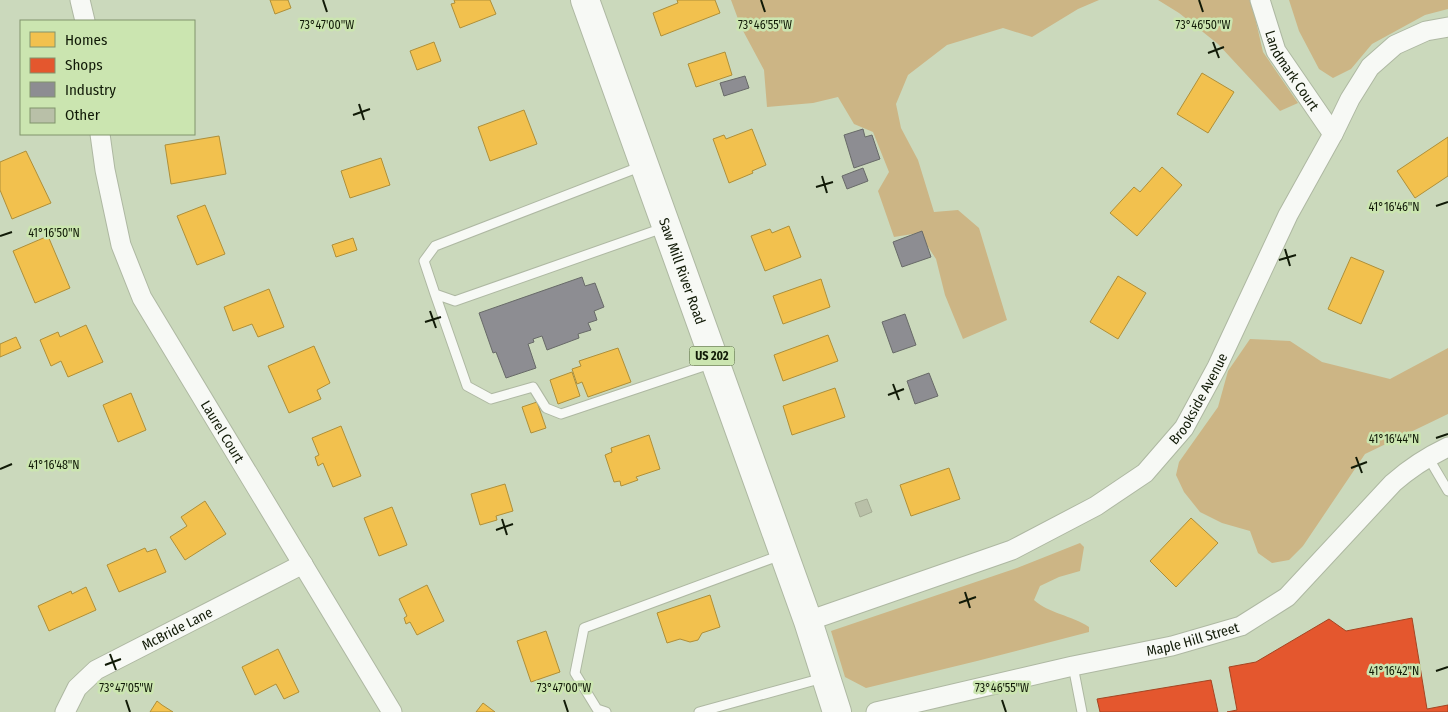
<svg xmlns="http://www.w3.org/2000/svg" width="1448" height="712" font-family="'Fira Sans Condensed',sans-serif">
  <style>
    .forest { fill: #ccb585 }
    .homes { fill: #f2c14e; stroke: #ae8f39 }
    .shops { fill: #e4572e; stroke: #a54522 }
    .industry { fill: #8d8d92; stroke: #686a68 }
    .building { fill: #b9c0a8; stroke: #a4ab93 }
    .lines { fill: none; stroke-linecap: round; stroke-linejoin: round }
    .service-casing { stroke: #aeb8a2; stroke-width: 11 }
    .minor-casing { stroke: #aeb8a2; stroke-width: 21 }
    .trunk-casing { stroke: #aeb8a2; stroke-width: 30 }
    .service { stroke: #f7f9f5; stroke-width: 9 }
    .minor { stroke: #f7f9f5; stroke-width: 19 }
    .trunk { stroke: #f7f9f5; stroke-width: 28 }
    .ticks { fill: none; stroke: #111a07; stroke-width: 2 }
    .labels { text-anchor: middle; stroke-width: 5; stroke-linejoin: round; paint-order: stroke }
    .shield { fill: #cbe5b0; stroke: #49573a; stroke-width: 1 }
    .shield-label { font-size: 12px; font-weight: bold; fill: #111a07 }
    .street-label { font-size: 14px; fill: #111a07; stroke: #cbe5b0 }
    .ticks-label { font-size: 12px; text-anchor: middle; fill: #111a07; stroke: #cbe5b0; stroke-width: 5; stroke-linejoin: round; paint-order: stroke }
  </style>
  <rect width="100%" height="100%" fill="#cbd9bc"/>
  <path class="forest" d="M731 0H1099L1078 9 1032 37 1003 28 947 45 908 75 896 104 901 128 918 160 934 212 958 210 979 228 1007 320 963 339 945 295 936 259 919 233 894 237 878 191 889 172 873 132 854 124 838 97 813 103 767 107 764 70 741 27Z
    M1158 0H1251L1263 52 1298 103 1280 111 1218 44 1179 13Z
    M1289 0H1448V9L1425 15 1372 44 1351 69 1333 78 1319 69 1299 31Z
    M1250 339 1290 341 1322 362 1390 379 1448 348V414L1365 454 1303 546 1289 560 1272 563 1258 553 1250 531 1222 523 1200 512 1184 492 1176 475 1179 462 1218 407 1228 371Z
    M1080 543 1084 547 1080 571 1059 577 1040 586 1034 600C1050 614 1071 615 1089 627V632L977 661 866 688 845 677 831 631 1017 568Z"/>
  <path class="homes" d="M270 0H288L291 8 275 14Z
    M454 0H490L496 14 460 28 451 4 455 3Z
    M677 0H715L720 13 661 36 653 13 678 3Z
    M434 42 441 61 417 70 410 51Z
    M725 52 732 75 696 87 688 64Z
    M1202 73 1234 92 1208 133 1177 114Z
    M524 110 537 144 490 161 478 127Z
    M752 129 766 165 752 171 753 173 729 183 713 139 724 135 726 139Z
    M219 136 226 174 171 184 165 145Z
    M1448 137V176L1415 198 1397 171Z
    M26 151 51 203 12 219 0 190V162Z
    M381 158 390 185 350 198 341 171Z
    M1162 167 1182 185 1137 236 1110 213 1134 187 1140 192Z
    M205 205 225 254 197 265 177 216Z
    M789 226 801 257 765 271 751 236 770 229 772 233Z
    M48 236 70 288 35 303 13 251Z
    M353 238 357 250 336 257 332 245Z
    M1351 257 1384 271 1361 324 1328 309Z
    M1118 276 1146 293 1118 339 1090 322Z
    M821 279 830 307 783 324 773 296Z
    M269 289 284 327 258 337 252 324 233 331 224 307Z
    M86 325 103 362 68 377 61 361 51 366 40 340 58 332 60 337Z
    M828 335 838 361 783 381 774 355Z
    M16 337 21 348 0 357V344Z
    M314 346 330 383 317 390 321 399 289 413 268 366Z
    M618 348 631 382 588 397 582 382 577 384 572 369 581 366 579 361Z
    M572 372 580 396 558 404 550 380Z
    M835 388 845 417 792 435 783 406Z
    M131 393 146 430 118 442 103 405Z
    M537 402 546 428 531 433 522 407Z
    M341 426 361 476 333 487 323 463 318 466 315 457 319 455 312 438Z
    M649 435 660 469 636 477 638 480 621 486 620 481 614 482 605 455 612 452 611 448Z
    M949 468 960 499 911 516 900 485Z
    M505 484 513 511 496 516 497 520 480 525 471 494Z
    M205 501 226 534 185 560 170 537 187 526 181 517Z
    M392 507 407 545 379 556 364 518Z
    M1191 518 1218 543 1176 587 1150 561Z
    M145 548 147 552 156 549 166 572 119 592 107 565Z
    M427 585 444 621 417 635 410 622 406 624 404 618 407 616 399 599Z
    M86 587 96 610 49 631 38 606 71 591 72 594Z
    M710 595 720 627 702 633 698 640 690 642 680 639 667 643 657 613Z
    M546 631 560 672 531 682 517 641Z
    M278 649 299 692 284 699 276 684 255 695 242 667Z
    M157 701 162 705 173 712H150Z
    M483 703 495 712H476Z"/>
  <path class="shops" d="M1412 618 1427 709 1448 705V712H1227L1237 710 1229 667 1256 662 1329 619 1346 631Z
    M1211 680 1218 712H1100L1097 699Z"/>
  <path class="industry" d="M745 76 749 88 724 96 720 83Z
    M863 129 865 137 872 135 880 159 854 168 844 135Z
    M863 168 868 181 847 189 842 176Z
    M922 231 931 257 902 267 893 242Z
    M582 277 585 286 595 283 604 307 594 311 597 320 588 323 591 330 578 334 579 338 547 350 542 336 533 339 534 342 528 344 536 368 506 378 496 352 493 353 479 313Z
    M905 314 916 345 893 353 882 322Z
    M929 373 938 396 915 404 907 381Z"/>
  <path class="building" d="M867 499 872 512 860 517 855 503Z"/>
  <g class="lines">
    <g class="service-casing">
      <path id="service" d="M642 166 435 246 424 261 435 294 455 301 663 228
        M435 294 467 386 491 399 533 387 546 408 561 414 713 363
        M1428 457 1448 491
        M1073 666 1082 712
        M606 712 597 709 575 673 584 628 781 555
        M699 712 823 678"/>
    </g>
    <g class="minor-casing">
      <g id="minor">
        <path d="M80 0 85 21"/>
        <path id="s1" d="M1260 0 1276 51 1333 134"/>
        <path id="s2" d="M100 134 105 170 121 245 142 298 392 712"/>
        <path id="s3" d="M808 621 1012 550 1096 506 1145 473 1184 428 1217 367 1288 215 1333 134 1350 99 1370 67 1395 45 1426 31 1448 27"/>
        <path id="s4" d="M65 712 77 688 96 670 303 564"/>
        <path id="s5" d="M876 712 1073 666 1172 646 1241 626 1287 597 1393 483C1410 468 1427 457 1448 447"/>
      </g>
    </g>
    <g class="trunk-casing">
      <g id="trunk">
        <path id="s6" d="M585 0 808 621 837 712"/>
      </g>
    </g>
    <use href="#service" class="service"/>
    <use href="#minor" class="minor"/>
    <use href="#trunk" class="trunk"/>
  </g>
  <path class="ticks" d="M323 0 327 12M761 0 765 12M1199 0 1203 12M1213 42 1219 58M1208 53 1224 47M359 104 364 120M353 115 370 109M822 176 827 193M816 187 833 182M1436 206 1448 202M0 236 12 232M1285 249 1290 266M1279 260 1296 255M430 311 436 328M425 322 441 317M893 384 899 400M888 395 904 389M1436 438 1448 434M1356 457 1362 473M1351 468 1367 462M0 469 12 464M502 519 507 535M496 530 513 524M965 592 970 608M959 603 976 597M110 654 116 670M105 665 121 659M1436 671 1448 667M126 700 130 712M564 700 568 712M1002 700 1006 712"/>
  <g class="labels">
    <rect class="shield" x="689.5" y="346.5" width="45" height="19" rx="4"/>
    <g class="shield-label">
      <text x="712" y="360">US 202</text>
    </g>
    <g class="street-label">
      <text dy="5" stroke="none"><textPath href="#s1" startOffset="78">Landmark Court</textPath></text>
      <text dy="5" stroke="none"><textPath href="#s6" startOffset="288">Saw Mill River Road</textPath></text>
      <text dy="5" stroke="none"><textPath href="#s3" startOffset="462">Brookside Avenue</textPath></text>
      <text dy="5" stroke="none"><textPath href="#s2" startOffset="326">Laurel Court</textPath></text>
      <text dy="5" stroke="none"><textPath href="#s4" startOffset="144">McBride Lane</textPath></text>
      <text dy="5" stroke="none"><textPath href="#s5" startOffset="325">Maple Hill Street</textPath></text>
    </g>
  </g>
  <g class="ticks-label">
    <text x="327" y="29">73°47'00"W</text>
    <text x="765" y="29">73°46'55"W</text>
    <text x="1203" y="29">73°46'50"W</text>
    <text x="1394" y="211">41°16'46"N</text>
    <text x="54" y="237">41°16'50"N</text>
    <text x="1394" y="443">41°16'44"N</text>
    <text x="54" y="469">41°16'48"N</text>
    <text x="1394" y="675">41°16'42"N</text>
    <text x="126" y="692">73°47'05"W</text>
    <text x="564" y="692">73°47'00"W</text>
    <text x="1002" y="692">73°46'55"W</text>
  </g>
  <rect x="20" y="20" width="175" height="115" fill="#cbe5b0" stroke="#81946c"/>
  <rect x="30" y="32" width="25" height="15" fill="#f2c14e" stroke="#81946c"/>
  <text x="65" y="45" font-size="15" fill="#111a07">Homes</text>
  <rect x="30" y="58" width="25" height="15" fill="#e4572e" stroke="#81946c"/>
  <text x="65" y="70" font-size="15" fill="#111a07">Shops</text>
  <rect x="30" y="82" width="25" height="15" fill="#8d8d92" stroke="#81946c"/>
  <text x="65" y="95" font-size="15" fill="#111a07">Industry</text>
  <rect x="30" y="108" width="25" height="15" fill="#b9c0a8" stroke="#81946c"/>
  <text x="65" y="120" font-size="15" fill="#111a07">Other</text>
</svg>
